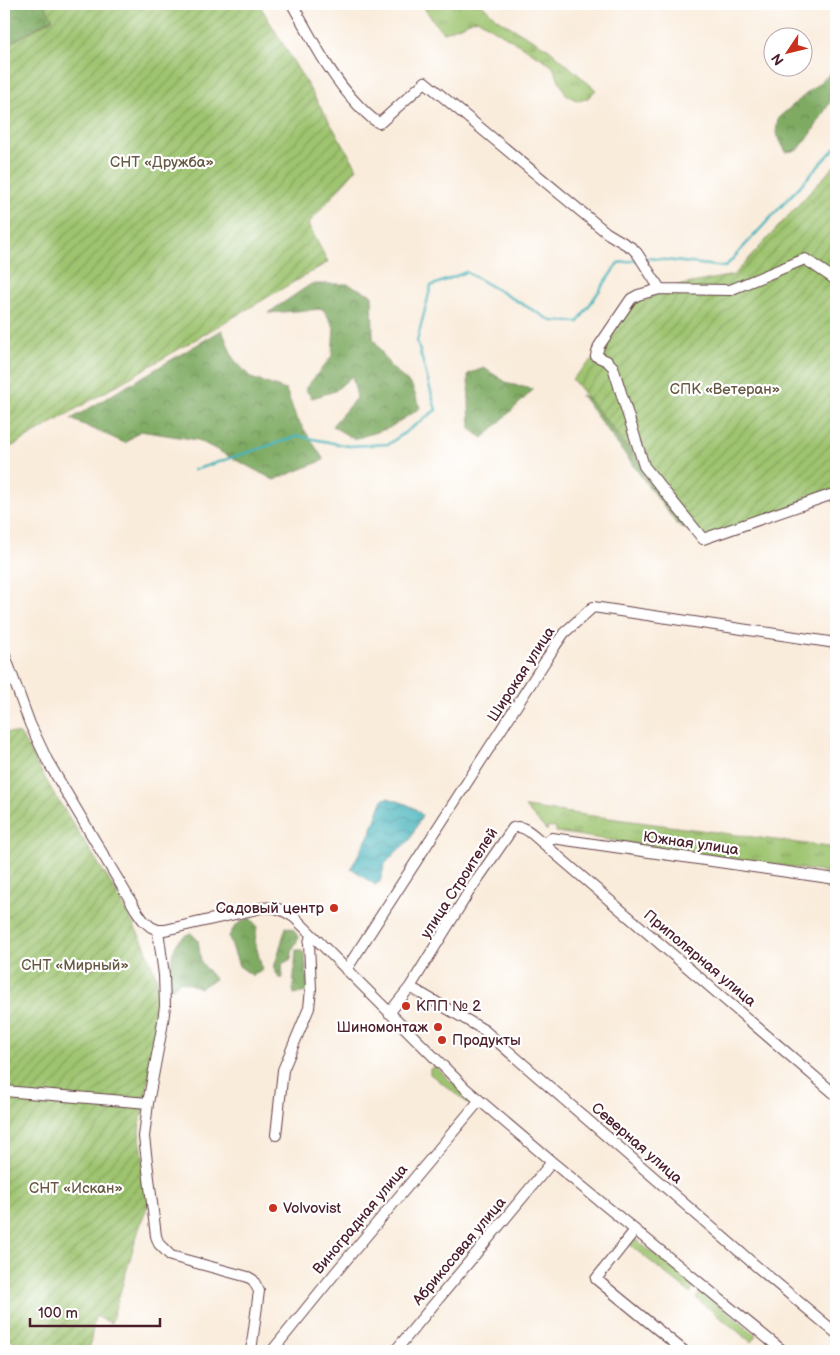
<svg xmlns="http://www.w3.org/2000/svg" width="840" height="1355" font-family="'Balsamiq Sans',sans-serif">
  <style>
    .grass { fill: url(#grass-tufts); stroke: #74724d }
    .forest { fill: url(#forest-crowns); stroke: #646446 }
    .garden { fill: url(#garden-furrows); stroke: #74724d }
    .water { fill: url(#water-waves); stroke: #466872 }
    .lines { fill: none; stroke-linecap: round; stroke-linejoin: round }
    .stream { stroke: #42b2ba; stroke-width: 2.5 }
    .minor-casing { stroke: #643e45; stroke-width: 12 }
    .minor { stroke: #fff; stroke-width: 10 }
    .poi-dot { fill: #c8321e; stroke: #fff; stroke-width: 2 }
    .labels { text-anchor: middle; stroke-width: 4.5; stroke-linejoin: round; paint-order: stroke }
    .park-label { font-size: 15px; fill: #675943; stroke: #fff }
    .street-label { font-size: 15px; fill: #4a1f2b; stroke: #fff }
    .poi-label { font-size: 15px; fill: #4a1f2b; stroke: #fff; text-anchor: start }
  </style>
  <defs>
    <pattern id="grass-tufts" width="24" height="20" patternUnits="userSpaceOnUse" patternTransform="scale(1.25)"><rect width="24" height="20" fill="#9ec46f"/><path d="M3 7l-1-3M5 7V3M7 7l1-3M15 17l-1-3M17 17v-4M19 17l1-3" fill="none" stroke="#839f5b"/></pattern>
    <pattern id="forest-crowns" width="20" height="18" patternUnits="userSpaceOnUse" patternTransform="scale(1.25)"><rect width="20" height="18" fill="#7eaa62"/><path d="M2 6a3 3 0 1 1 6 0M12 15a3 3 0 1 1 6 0" fill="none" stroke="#698a51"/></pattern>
    <pattern id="garden-furrows" width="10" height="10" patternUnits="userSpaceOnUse" patternTransform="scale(1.25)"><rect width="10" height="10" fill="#9ec46f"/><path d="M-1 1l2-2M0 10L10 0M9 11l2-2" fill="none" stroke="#839f5b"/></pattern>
    <pattern id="water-waves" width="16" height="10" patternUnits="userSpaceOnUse" patternTransform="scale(1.25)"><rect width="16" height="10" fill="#42b2ba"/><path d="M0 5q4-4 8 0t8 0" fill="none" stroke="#399097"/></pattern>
  </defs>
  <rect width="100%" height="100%" fill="#fff"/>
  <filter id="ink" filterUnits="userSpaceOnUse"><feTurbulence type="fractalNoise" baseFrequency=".02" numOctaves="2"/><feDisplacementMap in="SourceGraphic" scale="10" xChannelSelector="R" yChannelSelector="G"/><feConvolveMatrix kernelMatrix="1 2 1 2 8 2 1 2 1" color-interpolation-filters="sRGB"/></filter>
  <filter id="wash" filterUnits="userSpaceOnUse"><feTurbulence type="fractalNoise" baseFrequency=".0096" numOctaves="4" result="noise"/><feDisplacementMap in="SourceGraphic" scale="20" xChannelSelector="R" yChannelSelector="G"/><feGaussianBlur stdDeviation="1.12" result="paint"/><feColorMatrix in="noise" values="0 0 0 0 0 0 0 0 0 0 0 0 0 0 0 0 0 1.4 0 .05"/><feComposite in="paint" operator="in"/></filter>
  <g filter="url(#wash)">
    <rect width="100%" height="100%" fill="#f9ecdb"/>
    <path class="grass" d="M423 4H482L497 19 549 49 596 90 588 98 579 101 566 95 552 65 477 19 443 33 426 11Z
      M525 807 836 848V874L556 832V828L548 827 547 831Z
      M433 1067H436L469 1099V1104L430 1074V1069Z
      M635 1239 695 1286 690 1293 630 1245Z
      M701 1291 756 1335 751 1342 696 1298Z"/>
    <path class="forest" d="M4 4H44L53 18 4 47Z
      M836 45V96L833 97 811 134 798 150 786 152 776 133 778 118 833 71Z
      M311 284H348L372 295 373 338 390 366 412 386 420 408 389 428 354 439 332 426 357 397 352 376 335 391 312 398 305 389 332 356 334 327 323 309 268 313Z
      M222 330 233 358 251 378 286 390 296 417 324 460 274 480 198 440 140 431 125 443 71 419Z
      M484 368 509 384 534 389 483 438 470 429 468 374Z
      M581 395 588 398 686 523 689 531 676 523Z
      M250 918 257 926 255 941 262 969 253 976 239 966 229 937C233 926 239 922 250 918Z
      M286 927 293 929 299 938 293 948 291 959 282 964 283 978H279L274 968Z
      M191 933 198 940 201 962 215 979 200 988 181 981 172 988 168 986C171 966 169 940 191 933Z
      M296 950H301L305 955 308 992 294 994 293 989Z"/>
    <path class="garden" d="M44 4H259L357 168 308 224 328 262 4 451V47L53 19Z
      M836 164V493L703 539 572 379 596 356 631 299 660 289 734 275Z
      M4 732 20 734 53 792 110 882 144 944 157 979 160 1003 158 1031 139 1131 150 1199 138 1232 111 1323 95 1316 89 1351H37L4 1338Z"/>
    <path class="water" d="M388 798C400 802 414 805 422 815L410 840 397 851 385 864 380 882 375 885 351 868 371 831 383 799Z"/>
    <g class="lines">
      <path class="stream" d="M643 259 649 258 725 267 836 147
        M194 470 298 436 348 446 389 444 436 410 417 341 431 286 466 272 552 321 578 322 618 263 638 260"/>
    </g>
  </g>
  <g filter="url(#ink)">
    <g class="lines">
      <g class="minor-casing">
        <path id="minor" d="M292 4C312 39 330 76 358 105 365 112 371 119 379 123L381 122 425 82 607 233 632 248 637 253 660 289
          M836 280 805 259 730 290 660 289 638 295 631 299 599 346 596 356 607 361 613 367 644 466 703 539 836 493
          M4 653 30 724 47 760 136 910 143 920 151 927 158 930H165L261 908C275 906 284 910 295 918L465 1088 552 1162 783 1351
          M544 844 552 838 836 879
          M158 930 164 975 165 1006 162 1028 148 1103 144 1137 156 1236 159 1244 171 1256 248 1277 253 1280 259 1291 251 1351
          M346 970 555 646 564 633 593 607 836 643
          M410 987 484 1030 755 1265 836 1333
          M389 1013 410 987 468 893 513 828C524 823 536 838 544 844L836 1095
          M4 1091 148 1103
          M276 1135 283 1070 309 1008 311 989 309 943 311 935
          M635 1230 596 1279 684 1351
          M272 1351 336 1272 479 1101
          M395 1351 552 1162"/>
      </g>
      <use href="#minor" class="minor"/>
    </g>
  </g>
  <g class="poi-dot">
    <circle cx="334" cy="908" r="5"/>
    <circle cx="406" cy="1006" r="5"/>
    <circle cx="438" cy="1027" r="5"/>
    <circle cx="442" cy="1040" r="5"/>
    <circle cx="273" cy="1208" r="5"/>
  </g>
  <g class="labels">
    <g class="park-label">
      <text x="162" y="167">СНТ «Дружба»</text>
      <text x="725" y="394">СПК «Ветеран»</text>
      <text x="75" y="970">СНТ «Мирный»</text>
      <text x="76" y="1193">СНТ «Искан»</text>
    </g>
    <g class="street-label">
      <text transform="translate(521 674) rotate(-57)" y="5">Широкая улица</text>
      <text transform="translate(691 843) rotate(8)" y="5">Южная улица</text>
      <text transform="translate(459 883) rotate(-57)" y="5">улица Строителей</text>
      <text transform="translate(700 958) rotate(40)" y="5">Приполярная улица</text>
      <text transform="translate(637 1143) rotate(41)" y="5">Северная улица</text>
      <text transform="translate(360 1219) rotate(-50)" y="5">Виноградная улица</text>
      <text transform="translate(459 1251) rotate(-50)" y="5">Абрикосовая улица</text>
    </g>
    <g class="poi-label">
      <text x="324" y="913" text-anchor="end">Садовый центр</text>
      <text x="416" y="1011">КПП № 2</text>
      <text x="428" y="1032" text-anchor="end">Шиномонтаж</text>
      <text x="452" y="1045">Продукты</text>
      <text x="283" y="1213">Volvovist</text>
    </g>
  </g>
  <rect width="840" height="1355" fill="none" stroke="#fff" stroke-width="20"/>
  <g transform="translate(788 52) rotate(235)"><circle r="24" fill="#ffffff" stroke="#b7a5aa"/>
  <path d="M0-4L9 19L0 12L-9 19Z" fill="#c8321e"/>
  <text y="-8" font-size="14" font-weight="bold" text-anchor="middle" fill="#4a1f2b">N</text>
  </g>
  <path d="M30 1318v8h130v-8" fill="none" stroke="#4a1f2b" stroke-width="2.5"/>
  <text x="38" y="1318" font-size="15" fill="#4a1f2b" stroke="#ffffff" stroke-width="4" paint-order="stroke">100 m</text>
</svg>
